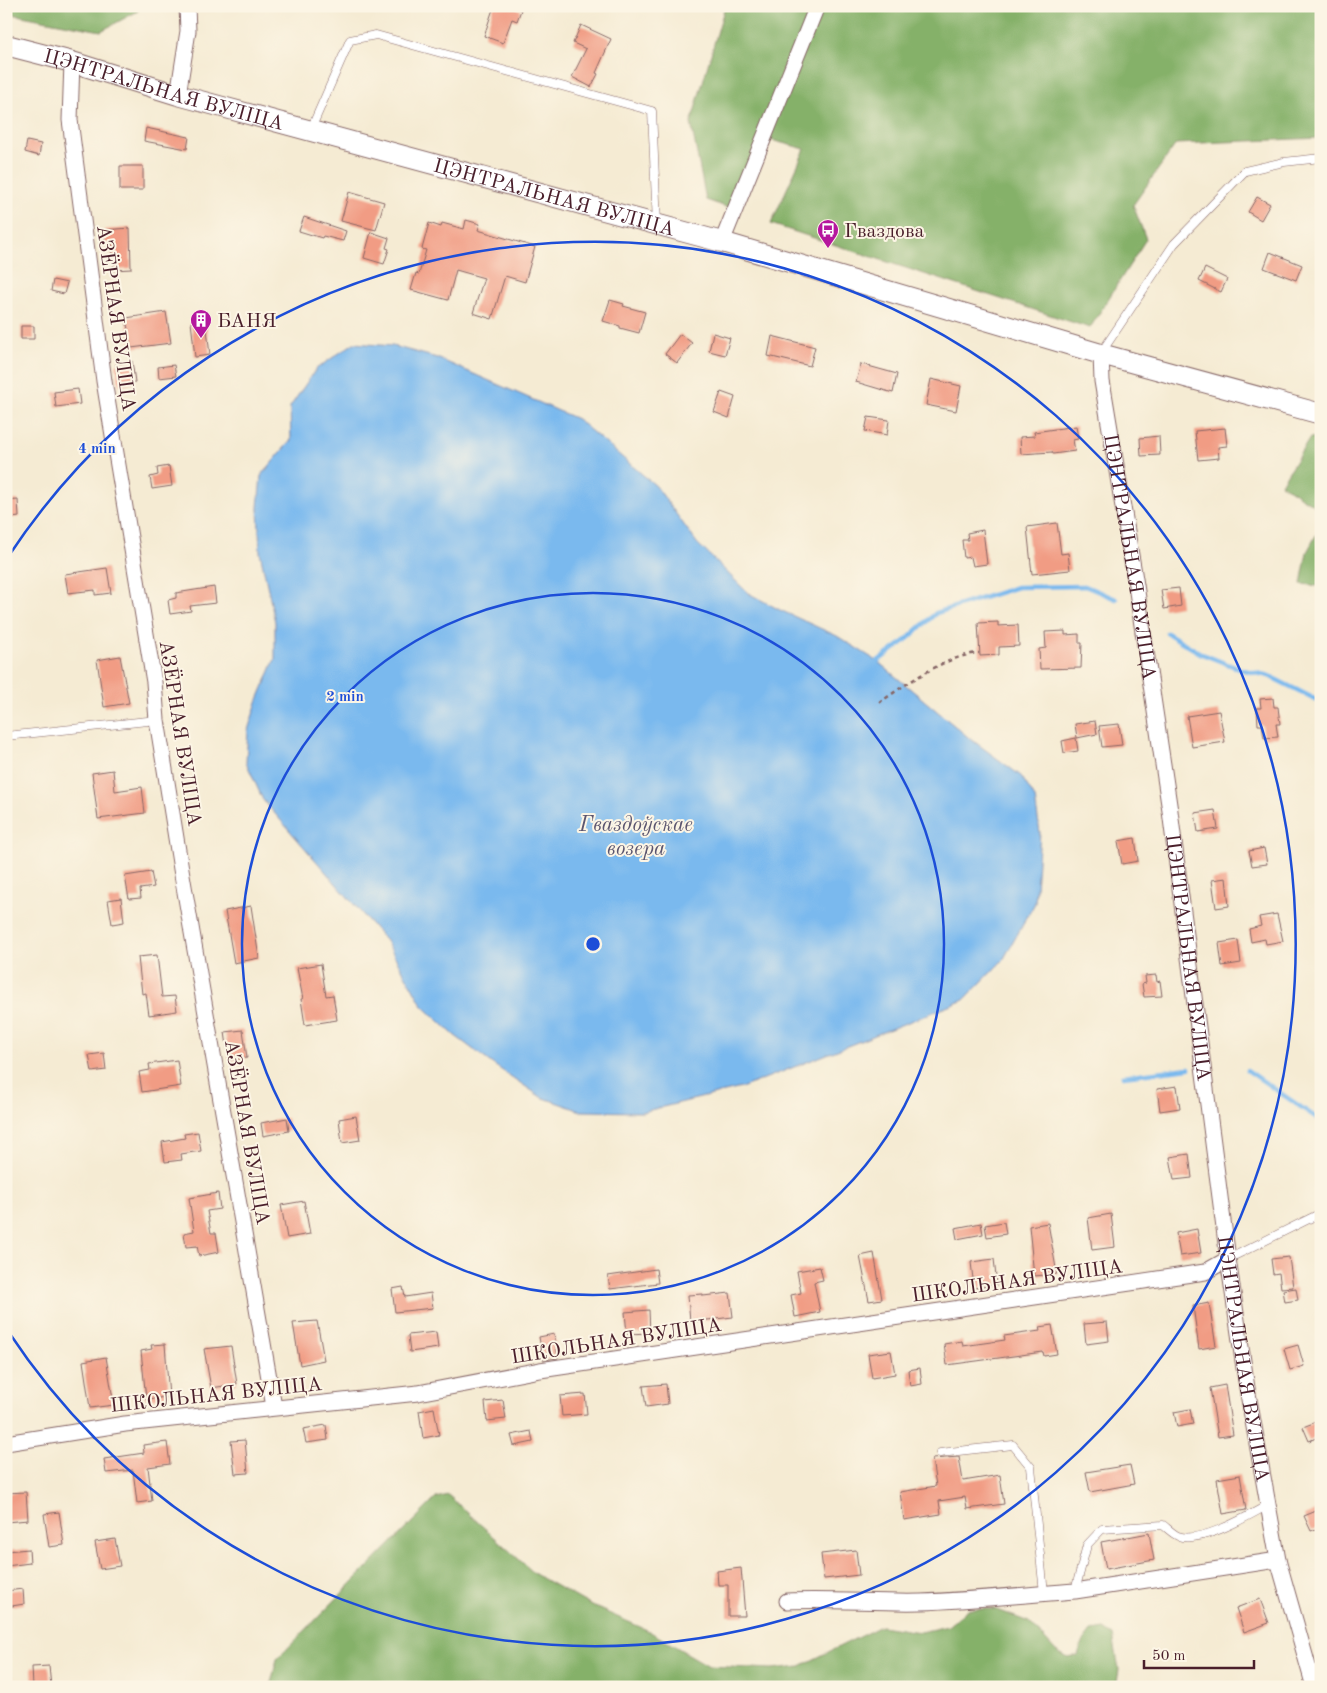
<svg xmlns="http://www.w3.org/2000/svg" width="1327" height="1693" font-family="'Old Standard TT',serif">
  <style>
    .forest { fill: #85b169; stroke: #68684a }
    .water { fill: #7ab9ee; stroke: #626c8c }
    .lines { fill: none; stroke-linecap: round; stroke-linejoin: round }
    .stream { stroke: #7ab9ee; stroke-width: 4.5 }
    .building { fill: #f19c84 }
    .lane-casing { stroke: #866666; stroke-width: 9 }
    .street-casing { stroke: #866666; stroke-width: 17 }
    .secondary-casing { stroke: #866666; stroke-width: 22 }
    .path { stroke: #866666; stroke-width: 2.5; stroke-dasharray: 4 4; stroke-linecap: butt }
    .lane { stroke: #fff; stroke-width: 8 }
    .street { stroke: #fff; stroke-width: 15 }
    .secondary { stroke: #fff; stroke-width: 20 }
    .ring { fill: none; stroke: #1d4ed8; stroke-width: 2.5 }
    .labels { text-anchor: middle; stroke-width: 4; stroke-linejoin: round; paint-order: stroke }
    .street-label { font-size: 20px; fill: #4a1f2b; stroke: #fcf5e5 }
    .poi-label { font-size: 20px; fill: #4a1f2b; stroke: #fcf5e5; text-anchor: start }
    .water-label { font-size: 21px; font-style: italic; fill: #5b556f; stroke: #fcf5e5 }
    .centre { fill: #1d4ed8; stroke: #fcf5e5; stroke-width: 2.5 }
    .ring-label { font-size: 15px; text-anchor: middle; font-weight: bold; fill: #1d4ed8; stroke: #fcf5e5; stroke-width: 4; stroke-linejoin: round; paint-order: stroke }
  </style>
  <rect width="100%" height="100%" fill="#fcf5e5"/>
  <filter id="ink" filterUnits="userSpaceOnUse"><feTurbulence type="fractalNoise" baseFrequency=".02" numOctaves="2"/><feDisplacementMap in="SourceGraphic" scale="10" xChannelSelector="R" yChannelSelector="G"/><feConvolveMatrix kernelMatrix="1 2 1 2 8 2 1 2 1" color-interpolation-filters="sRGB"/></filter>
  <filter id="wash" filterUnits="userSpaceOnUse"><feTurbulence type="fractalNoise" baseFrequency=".0096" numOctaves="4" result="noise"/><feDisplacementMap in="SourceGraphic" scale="20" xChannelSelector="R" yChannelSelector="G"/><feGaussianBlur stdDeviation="1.12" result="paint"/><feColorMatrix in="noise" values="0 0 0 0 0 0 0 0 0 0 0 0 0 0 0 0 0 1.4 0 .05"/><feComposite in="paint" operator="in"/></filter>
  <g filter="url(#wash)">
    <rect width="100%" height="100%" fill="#f5ebd3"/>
    <path class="forest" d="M6 6H136L138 11 101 31 6 13Z
      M725 6H1321V138L1176 144 1133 205 1146 239 1090 328 771 224 805 149 771 140 735 210 706 200 691 123Z
      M1321 436V510L1281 484 1310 438Z
      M1321 526V586L1301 584 1307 552Z
      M448 1495 535 1574 590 1605 647 1630 709 1666 772 1669 800 1666 881 1626 920 1632 948 1626 968 1609H994L1029 1622 1056 1651 1068 1658 1078 1656 1082 1643 1091 1631 1104 1629 1113 1635 1119 1670 1117 1682 1120 1687H1036L1034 1684 964 1682 948 1687H270L277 1659 436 1498Z"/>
    <path class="water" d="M354 343 393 346 437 358 577 419 656 486 697 543 748 593 780 610 837 636 877 661 968 737 1021 776 1035 798 1040 833 1035 903 1003 960 964 1000 741 1088 642 1112 581 1111 541 1097 494 1065 454 1035 423 1006 386 941 263 800 246 762 248 730 257 702 275 659V622L260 552 258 507 261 476 291 440 290 407 316 369Z"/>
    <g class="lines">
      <path class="stream" d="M1167 633 1202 654 1240 669 1269 676 1321 702
        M878 661 905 641 936 613 1017 587 1085 586 1116 599
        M1247 1070 1321 1121
        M1123 1076 1189 1068"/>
    </g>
    <g id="blocks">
      <path class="building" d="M494 6H510L521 10 517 21 512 19 503 43 484 36Z
        M581 25 611 39 596 73 598 74 591 87 572 77 586 49 573 43Z
        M146 128 189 137 187 149 144 141Z
        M27 141 41 144 39 156 25 152Z
        M120 166H143V190H120Z
        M349 192 384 202 376 230 341 221Z
        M1257 197 1270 204 1261 220 1248 212Z
        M304 217 346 231 343 241 323 236 322 238 299 231Z
        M466 220 480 224 478 230 535 247 525 282 505 276 492 319 473 313 484 278 456 270 448 300 411 290 416 273 419 274 426 250 422 249 429 223 441 227 442 223 464 229Z
        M130 228 131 269 114 270 112 243 105 244 104 230Z
        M371 232 389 238 386 248 389 249 384 264 364 258Z
        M1270 252 1302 265 1296 280 1264 268Z
        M1205 268 1227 279 1221 292 1199 281Z
        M53 280 67 283 64 294 51 291Z
        M610 300 624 304 623 306 645 312 639 333 620 328V326L603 321Z
        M166 312 171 343 131 348 126 318Z
        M206 321 210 355 195 357 191 322Z
        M21 326H34V339H21Z
        M713 333 730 338 725 355 709 351Z
        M680 334 692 343 677 363 665 354Z
        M772 336 815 347 810 366 768 356Z
        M132 361 135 382 119 385 116 364Z
        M861 364 897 374 893 393 856 382Z
        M174 365 176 376 159 378 158 367Z
        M931 379 961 386 956 411 926 405Z
        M78 389 80 404 56 407 54 392Z
        M721 392 735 397 729 418 714 412Z
        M868 417 889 420 887 435 865 431Z
        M1076 426 1078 439 1073 440 1075 451 1053 454 1052 452 1021 454 1020 437 1035 436 1034 432Z
        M1225 428 1227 446 1218 447 1219 458 1198 460 1195 431Z
        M1159 436 1160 455 1141 456 1140 438Z
        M169 466 172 486 152 489 150 477 158 475 157 468Z
        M18 500 19 517 6 519V501Z
        M1057 523 1061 554 1068 553 1070 570 1032 574 1027 527Z
        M983 530 987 564 973 566 971 557 964 558 962 540H968L967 533Z
        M107 568 111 593 95 595V590L68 593 65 574Z
        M214 587 216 603 190 606 191 611 170 614 168 600 176 598V593Z
        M1179 588 1181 606 1164 609 1161 590Z
        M998 622V626L1018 625 1019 646 999 647V655L980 656 978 623Z
        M1065 631V635L1079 634V643H1082L1081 668 1040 669 1039 649 1046 648 1045 632Z
        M120 656 129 703 104 707 97 660Z
        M1273 698 1274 707H1278L1280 724H1276L1278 737 1264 738 1262 725H1258L1257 708H1261L1260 699Z
        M1219 711 1225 742 1192 747 1187 716Z
        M1095 721 1097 734 1077 738 1075 724Z
        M1119 724 1122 745 1102 747 1099 726Z
        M1076 738 1078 751 1064 753 1062 741Z
        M113 770 115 791 142 787 145 813 98 819 92 773Z
        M1215 810 1218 829 1198 832 1195 813Z
        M1135 838 1138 861 1122 864 1118 841Z
        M1264 848 1267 864 1252 866 1249 851Z
        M151 872 154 887 140 889 141 898 129 899 125 876Z
        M1226 878 1229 906 1216 908 1212 880Z
        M121 898 124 922 112 924 108 900Z
        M251 906 259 958 234 963 225 911Z
        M1277 914 1283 941 1266 944 1265 939 1251 942 1249 929 1261 926 1259 917Z
        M1238 940 1241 963 1222 966 1219 943Z
        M157 955 162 997 175 996 177 1011 149 1015 146 993 142 994 138 957Z
        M321 964 326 996 333 995 337 1020 305 1025 301 999H303L297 968Z
        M1156 975 1157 982 1160 981 1162 996 1144 997 1142 984 1146 983 1145 976Z
        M243 1030 247 1058 229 1060 225 1032Z
        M104 1053 106 1070 92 1072 89 1055Z
        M177 1060 181 1086 142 1092 139 1072 150 1070 149 1064Z
        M1177 1086 1180 1108 1160 1111 1157 1089Z
        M356 1116 360 1140 342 1143 339 1119Z
        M287 1118 289 1131 263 1136 261 1123Z
        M198 1132 201 1151 181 1154 182 1160 165 1162 162 1142 185 1138 184 1134Z
        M1189 1154 1192 1178 1174 1180 1170 1157Z
        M218 1193 220 1209 207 1211 211 1233H216L219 1252 199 1256 197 1246 186 1247 184 1233 194 1231 189 1198Z
        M304 1201 310 1234 287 1238 281 1205Z
        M1111 1214 1115 1247 1092 1250 1088 1218Z
        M1004 1222 1006 1234 987 1237 985 1225Z
        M981 1223 983 1234 957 1239 955 1228Z
        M1048 1223 1057 1274 1034 1276 1029 1226Z
        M1197 1229 1201 1253 1180 1256 1176 1233Z
        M874 1253 882 1299 869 1301 860 1256Z
        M1289 1257 1293 1287 1281 1288 1279 1273 1273 1274 1271 1259Z
        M994 1259 997 1285 974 1288 971 1262Z
        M820 1267 823 1280 814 1282 820 1312 795 1317 791 1295 801 1293 797 1271Z
        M656 1269 658 1283 610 1289 608 1276Z
        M403 1287 405 1297 431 1293 433 1308 395 1312 392 1289Z
        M1296 1288 1298 1300 1285 1302 1283 1290Z
        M730 1293 733 1317 690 1322 688 1295 703 1294V1296Z
        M1209 1303 1216 1346 1199 1349 1193 1306Z
        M649 1310 650 1333 627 1334 625 1312Z
        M317 1321 324 1360 300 1365 293 1323Z
        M1107 1322 1109 1341 1086 1344 1084 1324Z
        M1052 1325 1057 1354 1044 1356 1043 1352 947 1365 944 1344 962 1341 963 1346 1005 1340 1004 1336 1040 1331 1039 1327Z
        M436 1332 438 1348 410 1352 408 1335Z
        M554 1334 558 1358 543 1360 539 1337Z
        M165 1344 169 1397 146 1399 141 1351 152 1349 151 1345Z
        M1298 1345 1304 1366 1290 1370 1284 1349Z
        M231 1346 237 1384 211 1388 204 1349Z
        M891 1351 895 1374 872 1378 868 1354Z
        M106 1357 114 1405 90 1408 83 1361Z
        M920 1368 922 1384 910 1386 908 1370Z
        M666 1384 668 1404 646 1407 643 1386Z
        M1225 1385 1233 1435 1218 1437 1210 1388Z
        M585 1394 587 1414 562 1416 560 1396Z
        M503 1400 506 1419 487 1421 485 1402Z
        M434 1408 439 1435 423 1438 419 1411Z
        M1190 1409 1193 1424 1177 1427 1174 1412Z
        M1321 1420V1436L1309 1441 1303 1427Z
        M326 1425 328 1440 306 1443 303 1429Z
        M531 1431 533 1442 514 1446 511 1435Z
        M245 1440 248 1473 235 1474 231 1441Z
        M167 1442 170 1464 148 1467 152 1501 137 1503 133 1470 106 1473 104 1459 144 1453 143 1445Z
        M959 1457 963 1481 1000 1475 1004 1504 967 1509 965 1497 939 1501 941 1514 904 1520 900 1492 936 1486 932 1459Z
        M1130 1465 1134 1484 1090 1492 1086 1472Z
        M1240 1475 1246 1510 1223 1514 1217 1479Z
        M26 1492 28 1520 6 1522V1493Z
        M1321 1509V1527L1311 1531 1304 1516Z
        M59 1512 64 1545 49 1547 44 1514Z
        M1149 1533 1154 1560 1106 1569 1101 1542Z
        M115 1539 120 1566 100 1569 95 1542Z
        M29 1549 30 1563 6 1566V1551Z
        M856 1550 859 1575 824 1579 821 1554Z
        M741 1568 745 1616H728V1585H718L717 1571Z
        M23 1589 24 1604 6 1607V1591Z
        M1260 1599 1269 1623 1244 1632 1236 1608Z
        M49 1666 51 1687H33L32 1667Z"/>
    </g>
  </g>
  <g filter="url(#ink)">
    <use href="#blocks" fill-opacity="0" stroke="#866666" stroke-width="1"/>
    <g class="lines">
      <g class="lane-casing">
        <path id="lane" d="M311 129 350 40 376 35 652 111 657 224
          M1101 353 1174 244 1245 171 1284 162 1321 158
          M6 736 157 720
          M1228 1259 1321 1213
          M940 1453 1013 1445 1031 1467 1044 1593
          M1075 1591 1087 1545 1102 1529 1163 1525C1167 1528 1173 1534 1178 1536 1201 1544 1248 1516 1268 1505"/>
      </g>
      <g class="street-casing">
        <g id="street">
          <path d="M72 62 70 120 104 381 154 682 157 720 181 869 274 1407"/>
          <path d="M178 95 188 31 187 6"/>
          <path d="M722 242 817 6"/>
          <path id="s1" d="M1101 354 1102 381 1136 585 1170 811 1228 1259 1247 1388 1278 1560 1314 1687"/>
          <path d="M6 1443 125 1424 418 1393 540 1370 1205 1272 1228 1259"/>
          <path d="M787 1601C832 1599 876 1603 921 1602 972 1600 1024 1595 1075 1591L1278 1560"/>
        </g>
      </g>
      <g class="secondary-casing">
        <g id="secondary">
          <path id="s2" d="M6 45 72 62 178 95 722 242 1101 354 1321 414"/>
        </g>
      </g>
      <path class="path" d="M879 703C906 684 945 656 979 653"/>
      <use href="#lane" class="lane"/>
      <use href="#street" class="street"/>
      <use href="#secondary" class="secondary"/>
    </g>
  </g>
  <g class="ring">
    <circle cx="593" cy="944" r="351"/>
    <path d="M8 557A702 702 0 1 1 8 1331"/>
  </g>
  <defs>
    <g id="bus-pin" transform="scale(1.125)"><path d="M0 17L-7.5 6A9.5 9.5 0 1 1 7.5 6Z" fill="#b5179e" stroke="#fcf5e5"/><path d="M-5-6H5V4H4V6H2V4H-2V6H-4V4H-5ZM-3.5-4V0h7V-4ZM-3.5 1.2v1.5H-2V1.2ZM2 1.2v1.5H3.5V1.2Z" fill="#fff"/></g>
    <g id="building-pin" transform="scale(1.125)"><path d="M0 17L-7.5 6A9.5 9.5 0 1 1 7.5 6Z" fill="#b5179e" stroke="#fcf5e5"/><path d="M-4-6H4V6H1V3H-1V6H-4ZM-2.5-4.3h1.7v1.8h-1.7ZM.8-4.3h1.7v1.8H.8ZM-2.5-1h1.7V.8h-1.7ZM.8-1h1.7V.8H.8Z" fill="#fff"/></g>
  </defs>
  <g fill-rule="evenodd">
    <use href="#bus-pin" x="828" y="230"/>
    <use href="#building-pin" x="201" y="320"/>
  </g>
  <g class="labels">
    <g class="street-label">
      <text dy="7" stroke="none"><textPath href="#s2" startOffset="164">ЦЭНТРАЛЬНАЯ ВУЛІЦА</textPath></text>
      <text dy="7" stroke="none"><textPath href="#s2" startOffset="569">ЦЭНТРАЛЬНАЯ ВУЛІЦА</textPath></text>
      <text transform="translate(117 318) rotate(82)" y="7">АЗЁРНАЯ ВУЛІЦА</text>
      <text dy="7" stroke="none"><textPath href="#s1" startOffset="205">ЦЭНТРАЛЬНАЯ ВУЛІЦА</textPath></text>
      <text transform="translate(181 733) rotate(81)" y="7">АЗЁРНАЯ ВУЛІЦА</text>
      <text dy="7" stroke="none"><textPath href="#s1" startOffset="610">ЦЭНТРАЛЬНАЯ ВУЛІЦА</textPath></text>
      <text transform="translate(248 1132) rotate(80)" y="7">АЗЁРНАЯ ВУЛІЦА</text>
      <text transform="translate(1017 1280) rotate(-8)" y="7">ШКОЛЬНАЯ ВУЛІЦА</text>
      <text transform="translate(616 1340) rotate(-9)" y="7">ШКОЛЬНАЯ ВУЛІЦА</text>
      <text dy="7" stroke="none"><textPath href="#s1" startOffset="1015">ЦЭНТРАЛЬНАЯ ВУЛІЦА</textPath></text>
      <text transform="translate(216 1394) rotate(-6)" y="7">ШКОЛЬНАЯ ВУЛІЦА</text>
    </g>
    <g class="poi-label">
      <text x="844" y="237">Гваздова</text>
      <text x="217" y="327">БАНЯ</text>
    </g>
    <g class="water-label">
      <text x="636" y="831">Гваздоўскае<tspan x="636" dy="24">возера</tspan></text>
    </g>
  </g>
  <circle cx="593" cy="944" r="8" class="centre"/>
  <g class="ring-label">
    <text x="97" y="453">4 min</text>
    <text x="345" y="701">2 min</text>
  </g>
  <rect width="1327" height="1693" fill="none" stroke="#fcf5e5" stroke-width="25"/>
  <path d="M1144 1660v8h110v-8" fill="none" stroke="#4a1f2b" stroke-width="2.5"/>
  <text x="1152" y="1660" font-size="15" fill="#4a1f2b" stroke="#fcf5e5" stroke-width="4" paint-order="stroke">50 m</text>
</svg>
